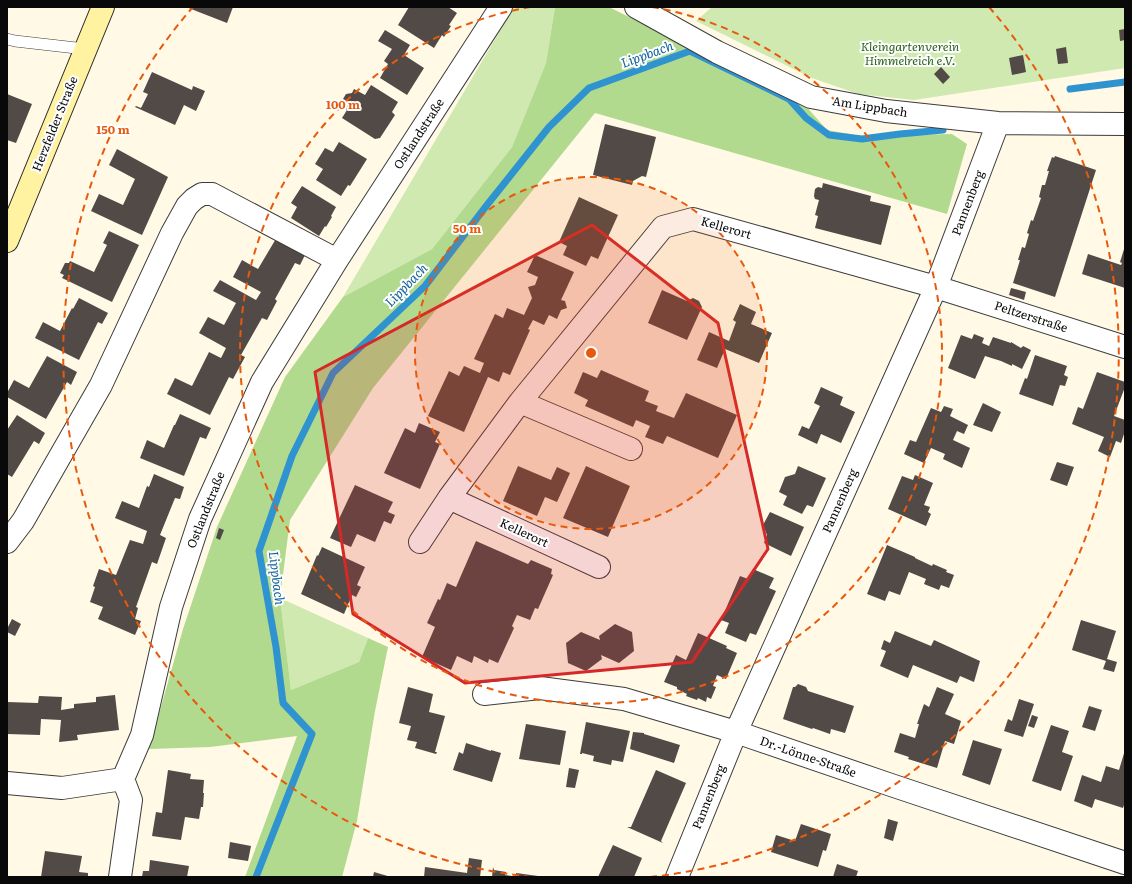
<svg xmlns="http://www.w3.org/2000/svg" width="1132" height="884" font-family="Literata,serif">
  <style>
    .green { fill: #cfe9b0 }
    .forest { fill: #b2da8f }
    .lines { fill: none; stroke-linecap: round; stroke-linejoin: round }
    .stream { stroke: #2f93cf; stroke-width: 7 }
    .building { fill: #524a46 }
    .lane-casing { stroke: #3c3c3c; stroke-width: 12 }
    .street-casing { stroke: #3c3c3c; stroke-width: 24 }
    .secondary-casing { stroke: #2b2b2b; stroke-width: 24 }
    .lane { stroke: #fff; stroke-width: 11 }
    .street { stroke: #fff; stroke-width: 22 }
    .secondary { stroke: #fff2a1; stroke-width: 22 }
    .marked { fill: #d62828; fill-opacity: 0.2; stroke: #d62828; stroke-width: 3; stroke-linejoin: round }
    .ring { fill: none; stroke: #e8590c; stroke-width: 2; stroke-dasharray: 7 5 }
    .labels { text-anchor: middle; stroke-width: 4; stroke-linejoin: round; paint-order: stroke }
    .park-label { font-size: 12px; font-style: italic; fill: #2a611a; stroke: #fff }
    .street-label { font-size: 12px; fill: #090909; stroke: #fff }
    .water-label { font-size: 13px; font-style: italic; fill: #12639c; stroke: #fff }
    .centre { fill: #e8590c; stroke: #fff; stroke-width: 2 }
    .ring-label { font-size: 12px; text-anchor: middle; font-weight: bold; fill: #e8590c; stroke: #fff; stroke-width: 4; stroke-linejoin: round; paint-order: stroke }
  </style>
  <rect width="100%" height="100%" fill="#fff9e6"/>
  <path class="green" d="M514 7H555L546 63 512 147 432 249 343 297Z
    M712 7H1125V68L914 100 858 94 812 78 696 21Z
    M280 598 368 638 359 662 291 690Z"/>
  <path class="forest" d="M555 7H609L805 105 827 130 861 136 952 134 967 144 947 214 595 113 373 388 290 520 280 598 291 690 359 662 368 638 388 647 375 711 357 821 342 877H245L297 736 210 747 149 749 183 629 217 527 285 377 343 297 432 249 512 147 546 63Z"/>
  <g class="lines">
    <path class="stream" d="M1070 89 1125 82
      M256 877 312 734 283 703 276 647 259 551 292 456 333 373 425 286 487 205 549 127 589 88 690 51 789 99 806 118 829 135 862 139 900 134 943 130"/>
  </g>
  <path class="building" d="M186 7H233L227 23Z
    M409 7H448L457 13 449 25 451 26 444 37 442 35 434 48 398 25Z
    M1125 29V40L1120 41 1119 30Z
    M385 30 410 45 404 55 424 68 407 95 380 78 388 64 384 61 392 49 378 41Z
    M1066 47 1068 63 1058 64 1056 49Z
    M1023 55 1026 72 1012 75 1009 58Z
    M941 67 950 77 943 84 934 74Z
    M152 72 192 90 193 86 205 91 196 111 184 105 175 125 135 107 136 106 141 108 148 94 143 92Z
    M371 85 398 102 392 112 395 115 380 138 375 139 342 118 347 110 343 107 344 105 343 99 346 94 352 93 354 89 365 95Z
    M7 94 32 104 16 143 7 140Z
    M605 124 656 137 646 177 642 176 633 181 632 185 593 175Z
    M339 142 367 159 350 186 348 185 341 196 316 180 323 169 315 164 325 148 333 152Z
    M117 149 168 177 142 235 91 211 99 194 123 205 135 179 109 165Z
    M1055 156 1096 170 1055 297 1013 283 1020 260H1018L1022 247 1025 248 1029 234 1027 233 1031 220 1033 221 1041 198 1039 197 1042 185H1045L1049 171H1047L1052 157 1054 158Z
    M823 183 871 196 870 201 891 206 881 245 815 228 818 216 815 215 819 200 815 199 814 196 815 189 818 187 822 188Z
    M302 186 336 207 331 216 332 217 326 227 325 226 319 236 291 218 297 207 291 203Z
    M579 197 618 215 598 259 591 256 586 266 563 255 567 246 559 242Z
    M109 231 139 245 112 302 62 278 64 275 60 273 65 263H69L70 261 94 272 107 245 103 243Z
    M277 237 306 253 300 265 295 263 275 299 277 301 267 320 262 318 241 355 245 357 233 379 229 377 210 415 167 394 175 378 192 386 209 352 221 358 226 348 199 333 208 317 224 325 236 303 213 291 220 280 256 300 261 292 233 277 242 260 258 269Z
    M1125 246V288L1082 274 1088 254 1121 265 1122 263 1120 262Z
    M535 255 574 272 561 300 565 301 567 308 561 310 557 319 549 315 544 325 533 320 528 329 530 330 510 375 503 372 499 382 488 377 464 432 428 416 449 371 459 376 464 366 480 373 484 363 474 359 495 314 503 318 507 308 524 315 532 298 528 287 535 285 538 277 527 272Z
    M1011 288 1026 292 1024 300 1009 295Z
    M662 290 687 301 693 298 699 301 702 307 687 340 648 323Z
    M79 298 108 313 102 324 98 322 79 360 35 338 43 322 60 331 72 308 73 309Z
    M740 304 756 312 751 324 772 333 759 363 725 349 717 368 697 360 709 332 729 341 736 322 733 320Z
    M974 334 984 338 982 343 989 346 993 337 1011 343V342L1021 348 1023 346 1031 350 1022 369 1012 364V366L1001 361 985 356 975 379 948 368 961 335 972 339Z
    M1035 355 1067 366 1064 375 1068 377 1065 386 1060 385 1053 406 1019 394 1025 378 1027 379Z
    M47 356 77 372 71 385 67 382 46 419 7 397V393L14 380 29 388Z
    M601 370 649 391 645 401 658 406 656 411 674 418 686 393 737 415 718 458 667 436 663 444 645 437 650 426 636 420 633 427 585 406 588 400 574 393 583 372 597 378Z
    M1097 372 1125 382V387L1114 416 1125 420V431L1121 443 1116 441 1110 457 1098 451 1104 437 1072 424 1078 407 1083 409Z
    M821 387 843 397 840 405 855 412 841 443 821 434 817 444 798 435 802 426 809 429 820 406 814 403Z
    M983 403 1001 412 992 432 973 425Z
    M944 406 953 409 950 416 968 425 964 434 957 431 953 440 970 448 962 468 943 459 945 454 931 448 924 463 904 454 910 440 916 442 931 408 941 412Z
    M180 414 211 428 206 439 200 437 184 476 140 458 147 440 164 448 174 425H175Z
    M17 415 45 433 39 444 34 441 12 477 7 474V430Z
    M419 423 440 432 435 442 440 444 420 489 384 473 405 428 415 433Z
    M1057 462 1074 467 1067 486 1050 480Z
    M518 466 551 480 557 467 570 473 557 502 545 497 537 516 503 501Z
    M586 466 630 486 608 537 563 518Z
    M798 466 826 478 813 507 807 505 802 514 783 505 787 496 779 492 785 477 795 474Z
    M154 474 184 487 180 499 175 498 160 535 166 538 157 564 152 562 136 607 138 608 135 619 141 621 135 635 98 619 103 607 90 602 95 587 93 586 99 569 116 575 130 540 143 544 147 531 115 518 122 501 139 508 147 486 149 487Z
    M915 475 933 483 924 505 930 507 928 512 931 514 926 526 888 509 902 476 913 480Z
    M355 485 393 502 388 512 395 515 391 524 384 521 375 542 357 534 351 547 330 538Z
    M770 512 804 527 791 556 764 543 767 535 763 525Z
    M219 528 224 530 220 540 216 538Z
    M476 541 528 564 531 560 552 569 551 574 553 575 538 609 535 608 530 620 517 615 512 626 514 628 498 663 489 659 488 663 474 656 472 663 457 656 451 670 422 657 435 627 427 623 438 599 440 600 447 583 456 587Z
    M887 545 915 557V558L932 566 933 564 947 570 946 572 954 575 949 588 941 585 939 590 924 584 926 579 909 572 900 595 889 591 885 601 867 594Z
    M322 547 365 567 357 585 361 587 356 597 352 595 344 614 301 594 317 555 318 556Z
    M753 569 774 578 769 588 776 591 756 635 750 633 746 642 725 633 729 623 721 620 740 576 748 579Z
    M12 619 21 624 15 636 7 632V629Z
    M1081 620 1116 631 1107 659 1117 662 1114 672 1103 669 1106 661 1072 650Z
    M615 624 632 632 634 651 619 663 601 655 602 659 586 671 568 663 566 643 581 632 600 640 599 636Z
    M895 631 931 646 934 640 980 661 974 682 960 676 957 683 913 665 908 678 880 666 886 651 881 649 884 640 890 643Z
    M698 633 727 646 726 648 737 653 726 679 717 675 713 686 716 687 711 699 707 697 706 702 698 698 697 700 686 696 687 694 677 689V687L664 682 676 655 686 660Z
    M798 684 806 687 808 691 854 706 845 733 831 729 830 734 813 728 812 729 783 719 793 687H795Z
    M408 687 433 694 429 712 445 716 435 752H437L436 754 415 748 417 742 407 740 411 726 399 723Z
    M937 687 954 694 945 714 961 721 954 744 945 741 937 768 908 759 909 757 894 752 900 733 915 738 919 724H917L924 704 929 707Z
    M115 695 119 730 77 735 78 740 59 742 61 720 41 719 40 735 7 734V702L38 703 39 696 62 697 61 710 74 708V704L96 702V697Z
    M1019 699 1034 704 1023 737 1004 731 1008 719 1012 721Z
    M1089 706 1102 710 1095 731 1082 727Z
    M1032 715 1038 717 1034 728 1028 726Z
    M586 722 630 731 623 762 612 760 611 765 593 761 594 756 582 753V754H580Z
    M526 724 566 731 560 765 519 759Z
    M1051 725 1069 731 1062 752 1073 756 1061 791 1032 781Z
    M633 732 644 733V734L680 745 674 763 630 749Z
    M973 740 1002 749 990 785 962 775Z
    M466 743 491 751V750L501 753 492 782 453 770 459 752 463 754Z
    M1125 750V802L1123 808 1095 799 1092 808 1074 801 1082 775 1101 782 1106 766 1119 770Z
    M569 768 579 770 575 788 566 787Z
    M168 770 191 774 190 779 204 780 203 793H204L203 807H201L199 819 185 817 181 840 152 836 156 812 162 813Z
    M656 770 686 783 661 841 663 843 627 827H631Z
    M888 819 898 822 893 841 884 838Z
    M801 824 831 834 826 851 823 850 818 867 771 852 776 835 795 841Z
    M230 842 251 846 248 861 228 858Z
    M613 845 642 858 634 877H598Z
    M45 851 82 856 79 872 88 873V877H41Z
    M469 858 482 860 480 877H424L425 867 467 873Z
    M150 860 189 866 187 877H142L143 871H149Z
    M837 864 858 871 856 877H833Z
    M493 867 494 870 506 872 505 875 512 876V877H492Z
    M374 872 391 877H373Z
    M516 873 538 876V877H516Z"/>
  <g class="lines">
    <g class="lane-casing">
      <path id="lane" d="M7 39 15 41 85 49"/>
    </g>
    <g class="street-casing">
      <path id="street" d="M636 7 717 52 811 97 886 111 998 123 1125 124
        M520 402 631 449
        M449 498 599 567
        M7 542 23 521 101 385 172 233 187 206 194 199 202 194H212L337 260
        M420 542 449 498 520 402 663 227 693 219 936 287 1125 347
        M484 694 540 688 624 699 736 732 891 785 1125 863
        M7 783 62 788 123 779 142 735 171 607 200 519 262 382 337 260 501 7
        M120 877 131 800 123 779
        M677 877 736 732 936 287 998 123"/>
    </g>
    <g class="secondary-casing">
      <path id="secondary" d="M7 241 103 7"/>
    </g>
    <use href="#lane" class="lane"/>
    <use href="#street" class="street"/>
    <use href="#secondary" class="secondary"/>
  </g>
  <path class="marked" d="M592 225 718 323 768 549 692 662 465 683 353 614 315 372Z"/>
  <circle cx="591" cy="353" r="176" fill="#e8590c" fill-opacity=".12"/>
  <g class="ring">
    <circle cx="591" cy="353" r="176"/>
    <path d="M652 7A351 351 0 1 1 530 7"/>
    <path d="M531 877A527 527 0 0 1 193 7M989 7A527 527 0 0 1 651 877"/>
  </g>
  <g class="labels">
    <g class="park-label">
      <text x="910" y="51">Kleingartenverein<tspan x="910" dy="14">Himmelreich e.V.</tspan></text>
    </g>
    <g class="street-label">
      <text transform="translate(870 107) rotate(9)" y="4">Am Lippbach</text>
      <text transform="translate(55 124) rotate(-68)" y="4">Herzfelder Straße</text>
      <text transform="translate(419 134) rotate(-57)" y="4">Ostlandstraße</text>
      <text transform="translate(968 203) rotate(-69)" y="4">Pannenberg</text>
      <text transform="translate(726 228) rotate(16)" y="4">Kellerort</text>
      <text transform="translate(1031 317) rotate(18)" y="4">Peltzerstraße</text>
      <text transform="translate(840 501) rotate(-66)" y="4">Pannenberg</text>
      <text transform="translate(206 510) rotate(-68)" y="4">Ostlandstraße</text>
      <text transform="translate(524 533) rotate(25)" y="4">Kellerort</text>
      <text transform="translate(808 757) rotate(19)" y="4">Dr.-Lönne-Straße</text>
      <text transform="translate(709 797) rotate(-68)" y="4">Pannenberg</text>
    </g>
    <g class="water-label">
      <text transform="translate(647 54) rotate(-20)" y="5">Lippbach</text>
      <text transform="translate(406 285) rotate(-46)" y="5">Lippbach</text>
      <text transform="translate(277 578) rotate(83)" y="5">Lippbach</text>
    </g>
  </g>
  <circle cx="591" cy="353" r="6" class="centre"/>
  <g class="ring-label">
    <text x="343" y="109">100 m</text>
    <text x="113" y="134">150 m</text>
    <text x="467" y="233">50 m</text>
  </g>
  <rect width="1132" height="884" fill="none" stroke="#090909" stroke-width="16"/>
</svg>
